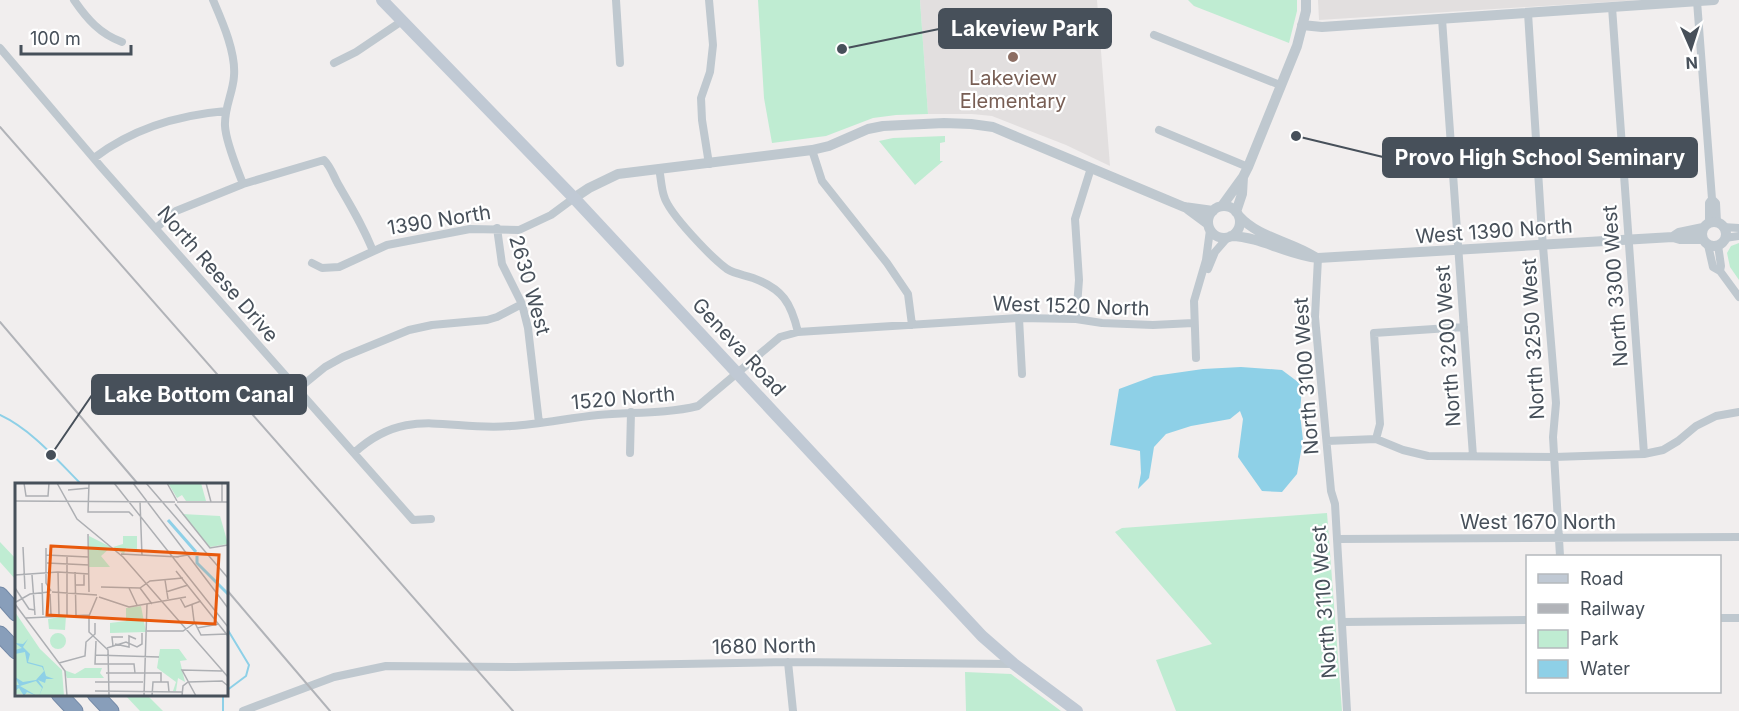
<svg xmlns="http://www.w3.org/2000/svg" width="1739" height="711" font-family="Inter,sans-serif">
  <style>
    .education { fill: #e2dfdf }
    .green { fill: #bfecd2 }
    .water { fill: #8ed0e7 }
    .lines { fill: none; stroke-linecap: round; stroke-linejoin: round }
    .stream { stroke: #8ed0e7; stroke-width: 2 }
    .motorway-casing { stroke: #7489a6; stroke-width: 17 }
    .minor { stroke: #bfc8cf; stroke-width: 8 }
    .tertiary { stroke: #bfc8cf; stroke-width: 10 }
    .secondary { stroke: #c0c9d4; stroke-width: 12 }
    .motorway { stroke: #889eba; stroke-width: 15 }
    .rail { stroke: #b1b3b8; stroke-width: 2 }
    .education-dot { fill: #8d6e63; stroke: #fff; stroke-width: 2 }
    .labels { text-anchor: middle; stroke-width: 4.5; stroke-linejoin: round; paint-order: stroke }
    .education-label { font-size: 20px; fill: #785e54; stroke: #fff }
    .street-label { font-size: 20px; fill: #47505a; stroke: #fff }
    .inset-river { fill: none; stroke: #8ed0e7; stroke-width: 3 }
    .inset-road { fill: none; stroke: #adafb3; stroke-width: 1.5 }
    .view { fill: #e8590c; fill-opacity: 0.15; stroke: #e8590c; stroke-width: 3 }
    .inset-edge { fill: none; stroke: #47505a; stroke-width: 3 }
    .leader { fill: none; stroke: #47505a; stroke-width: 2 }
    .callout-dot { fill: #47505a; stroke: #fff; stroke-width: 2 }
    .callout { fill: #47505a; stroke: #47505a; stroke-width: 2 }
    .callout-label { font-size: 21px; text-anchor: middle; font-weight: bold; fill: #fff }
  </style>
  <rect width="100%" height="100%" fill="#f1eeee"/>
  <path class="education" d="M920 0H1097L1110 166 1066 145 992 116 972 114H928Z
    M1318 0H1640L1319 20Z"/>
  <path class="green" d="M758 0H920L928 114 896 115 873 118 826 136 772 143 764 98Z
    M1188 0H1297V11L1289 43 1194 6Z
    M945 136V142L940 143V161H943L915 185 879 141 893 138Z
    M1739 243V280L1730 267 1727 253 1731 246Z
    M1327 513 1342 711H1176L1156 660 1212 644 1115 532 1122 528Z
    M0 542 16 559V580L0 562Z
    M965 672 1011 674 1061 711H966Z
    M125 695H147L163 711H140Z"/>
  <path class="water" d="M1241 367 1282 370 1302 385 1300 414 1303 440 1297 474 1282 492 1262 491 1238 457 1243 419 1240 411 1230 419 1191 426 1166 434 1154 447 1149 478 1138 489 1141 473 1140 451 1110 445 1119 389 1154 376 1203 369Z"/>
  <g class="lines">
    <path class="stream" d="M0 415C32 430 57 460 81 484
      M226 627 249 665 246 676 226 691
      M223 694V711"/>
    <g class="motorway-casing">
      <path id="motorway" d="M0 595 16 613
        M0 634 16 651
        M59 694 75 711
        M95 694 111 711"/>
    </g>
    <path class="minor" d="M74 0C87 19 100 34 122 42
      M213 0C222 21 236 52 234 76 233 93 224 108 225 126 226 143 237 168 243 184
      M616 0 620 63
      M1697 1 1712 199 1716 203 1717 222
      M1612 7 1644 454
      M1528 13 1542 234 1556 403 1553 437 1560 556
      M1442 19 1473 456
      M1154 35 1280 85
      M0 48 102 168 413 520 431 519
      M334 63 356 52 402 21
      M1159 130 1248 167
      M812 150 822 181 887 263 908 294 912 325
      M94 158C132 129 178 115 226 111
      M709 164 702 120 701 98 710 72 713 45 709 0
      M659 169C661 177 661 187 664 196 669 214 712 258 727 269 735 274 745 275 753 278 783 289 791 303 798 332
      M1709 223V203L1712 199
      M1723 227 1739 228
      M156 228 176 211 243 184 324 160C331 167 333 175 338 184 352 208 363 226 373 251
      M497 228 502 264 522 304 528 328 539 423
      M1725 238 1739 236
      M1708 245 1713 267 1720 271 1739 297
      M1718 245 1721 266 1720 271
      M1318 258 1315 317 1331 491 1335 504 1337 539 1347 711
      M312 263 322 268 339 267 387 245 470 229 519 230 551 215 574 198
      M1208 269 1215 252 1228 237
      M1019 318 1022 374
      M1076 319 1079 280 1075 219 1091 168
      M1196 358 1194 301 1206 260 1210 230
      M298 389 325 367 343 357 409 330 432 325 487 320 497 317 522 304
      M1376 439 1380 424 1374 333 1464 327
      M1327 441 1376 439 1403 450 1428 456 1554 457 1644 454 1663 450 1678 441 1696 426 1716 416 1739 412
      M354 453C407 404 450 432 511 426 540 424 569 418 598 415 631 412 665 414 698 406L780 337 798 332 1019 318 1076 319 1102 323 1153 325 1193 323
      M630 453 631 412
      M1337 539 1739 537
      M1720 618H1739
      M1343 622 1528 620
      M788 662 793 711
      M243 711 334 677 386 666 515 667 788 662 1014 664"/>
    <path class="tertiary" d="M1302 25 1322 27 1714 0
      M574 198 589 188 618 174 812 150 829 146 868 129 883 126 944 123 971 124 993 127 1184 207 1213 211
      M1222 206 1243 177 1248 167 1297 46 1306 11V0
      M1208 222a16 16 0 1 1 32 0a16 16 0 1 1-32 0Z
      M1185 207 1208 224
      M1236 212 1242 194 1243 177
      M1239 216C1259 238 1290 241 1315 257
      M1702 234a12 12 0 1 1 24 0a12 12 0 1 1-24 0Z
      M1231 236C1262 237 1287 255 1318 258L1673 237 1680 239H1703
      M1673 237 1679 233 1703 228"/>
    <path class="secondary" d="M382 0 574 198 982 636 1014 664 1077 711"/>
    <use href="#motorway" class="motorway"/>
    <path class="rail" d="M0 127 513 711
      M0 322 138 484
      M226 589 330 711"/>
  </g>
  <circle class="education-dot" cx="1013" cy="57" r="6"/>
  <g class="labels">
    <g class="education-label">
      <text x="1013" y="85">Lakeview<tspan x="1013" dy="23">Elementary</tspan></text>
    </g>
    <g class="street-label">
      <text transform="translate(439 220) rotate(-9)" y="7">1390 North</text>
      <text transform="translate(1494 231) rotate(-4)" y="7">West 1390 North</text>
      <text transform="translate(218 274) rotate(49)" y="7">North Reese Drive</text>
      <text transform="translate(530 285) rotate(74)" y="7">2630 West</text>
      <text transform="translate(1615 286) rotate(-94)" y="7">North 3300 West</text>
      <text transform="translate(1071 306) rotate(2)" y="7">West 1520 North</text>
      <text transform="translate(1533 339) rotate(-93)" y="7">North 3250 West</text>
      <text transform="translate(1448 346) rotate(-94)" y="7">North 3200 West</text>
      <text transform="translate(739 347) rotate(47)" y="7">Geneva Road</text>
      <text transform="translate(1306 376) rotate(-94)" y="7">North 3100 West</text>
      <text transform="translate(623 398) rotate(-5)" y="7">1520 North</text>
      <text x="1538" y="529">West 1670 North</text>
      <text transform="translate(1324 602) rotate(-94)" y="7">North 3110 West</text>
      <text transform="translate(764 646) rotate(-1)" y="7">1680 North</text>
    </g>
  </g>
  <g transform="translate(15 483)">
    <rect width="213" height="213" fill="#f1eeee"/>
    <path d="M153 0H186L191 18H171L167 12 162 15ZM167 31 205 33 213 61 195 64ZM74 53 96 64 86 73 95 84H74ZM108 53H122V66L111 65 109 71 98 64 108 61ZM126 123 131 149 95 150V140L111 138V125ZM0 129 25 166 47 187 49 213 0 211ZM51 133 50 147 34 146 33 136ZM35 158a8 8 0 1 1 16 0a8 8 0 1 1-16 0ZM145 166H164L172 177 165 178 170 199 163 195 161 208H158L161 199 142 185ZM70 185H87L85 190 89 195H52L49 187 60 191Z" fill="#bfecd2"/>
    <path d="M13 156 8 164 15 171 13 179 28 183 31 193 39 196H31L30 200 23 197 28 204 24 213 27 205 21 198 5 203 22 213 12 209 9 213 4 205 0 208V202H4L0 194 8 199 21 197 29 188 27 184 12 180 10 169 0 171V167L7 165 0 160 8 161Z" fill="#8ed0e7"/>
    <path class="inset-river" d="M153 37 181 69M182 73V80L213 111"/>
    <path class="inset-road" d="M9 0 11 13H33L34 0M42 0 62 36 108 74 213 194M99 0 213 144M118 0 213 125M131 0 213 95M152 0 162 18M191 0 196 19M207 0V19M74 1 73 29H114L118 33M53 7 74 5M0 18 160 19M125 18 127 73M162 19H213M160 21 195 65 213 62M73 51 74 109M8 64 10 106M31 65V100L36 108M106 71 164 74M31 72 73 74M52 73V132M161 74 184 70M32 80 74 82M161 88 213 153M43 89 44 132M60 89 61 132M0 92 43 89 74 91M17 92 20 132M150 97 153 116M27 100 28 132M60 102H69V91M86 104 125 105 135 98 168 95M0 105 14 126 20 127M114 105 122 122M125 105 137 121M37 109 82 112M151 109 173 102M35 111 36 132M82 114 74 133V149L93 167 94 213M84 114 114 124 171 114M165 115 170 124 186 118M1 119 15 111 34 109M0 121 50 188 52 213M177 122 179 138 186 152 212 151M11 135 74 132M182 145 204 141M132 148H168L180 140M81 158 80 181H119L120 190M100 161 114 164V153L121 156M98 163 97 154H108M92 165 111 159 122 164 127 161V150M80 172 144 174M44 180 70 173 71 159 80 151V140M91 190H146V199M80 199H128M80 208 167 209M129 213 132 121M137 213 138 199H153L154 209M167 213 168 203 173 199 207 198 213 203M181 213 167 187 207 188"/>
    <path class="view" d="M36 63 204 72 200 141 32 132Z"/>
    <rect width="213" height="213" class="inset-edge"/>
  </g>
  <path class="leader" d="M842 49L939 29M1296 136L1383 157M51 455L92 395"/>
  <g class="callout-dot">
    <circle cx="842" cy="49" r="6"/>
    <circle cx="1296" cy="136" r="6"/>
    <circle cx="51" cy="455" r="6"/>
  </g>
  <g class="callout">
    <rect x="939" y="9" width="172" height="39" rx="6"/>
    <rect x="1383" y="138" width="314" height="39" rx="6"/>
    <rect x="92" y="375" width="214" height="39" rx="6"/>
  </g>
  <g class="callout-label">
    <text x="1025" y="36">Lakeview Park</text>
    <text x="1540" y="165">Provo High School Seminary</text>
    <text x="199" y="402">Lake Bottom Canal</text>
  </g>
  <rect x="1526" y="555" width="195" height="138" fill="#ffffff" stroke="#b5b9bd" stroke-width="1.5"/>
  <rect x="1538" y="574" width="30" height="9" fill="#c0c9d4" stroke="#b5b9bd" stroke-width="1.5"/>
  <text x="1580" y="585" font-size="18" fill="#47505a">Road</text>
  <rect x="1538" y="604" width="30" height="9" fill="#b1b3b8" stroke="#b5b9bd" stroke-width="1.5"/>
  <text x="1580" y="615" font-size="18" fill="#47505a">Railway</text>
  <rect x="1538" y="630" width="30" height="18" fill="#bfecd2" stroke="#b5b9bd" stroke-width="1.5"/>
  <text x="1580" y="645" font-size="18" fill="#47505a">Park</text>
  <rect x="1538" y="660" width="30" height="18" fill="#8ed0e7" stroke="#b5b9bd" stroke-width="1.5"/>
  <text x="1580" y="675" font-size="18" fill="#47505a">Water</text>
  <g transform="translate(1691 48) rotate(177)" stroke="#ffffff" stroke-width="4.5" paint-order="stroke">
  <path d="M0-4.5L10 22L0 15L-10 22Z" fill="#47505a"/>
  <text y="-9" font-size="16" font-weight="bold" text-anchor="middle" fill="#47505a">N</text>
  </g>
  <path d="M21 45v9h110v-9" fill="none" stroke="#47505a" stroke-width="3"/>
  <text x="30" y="45" font-size="18" fill="#47505a" stroke="#ffffff" stroke-width="4.5" paint-order="stroke">100 m</text>
</svg>
